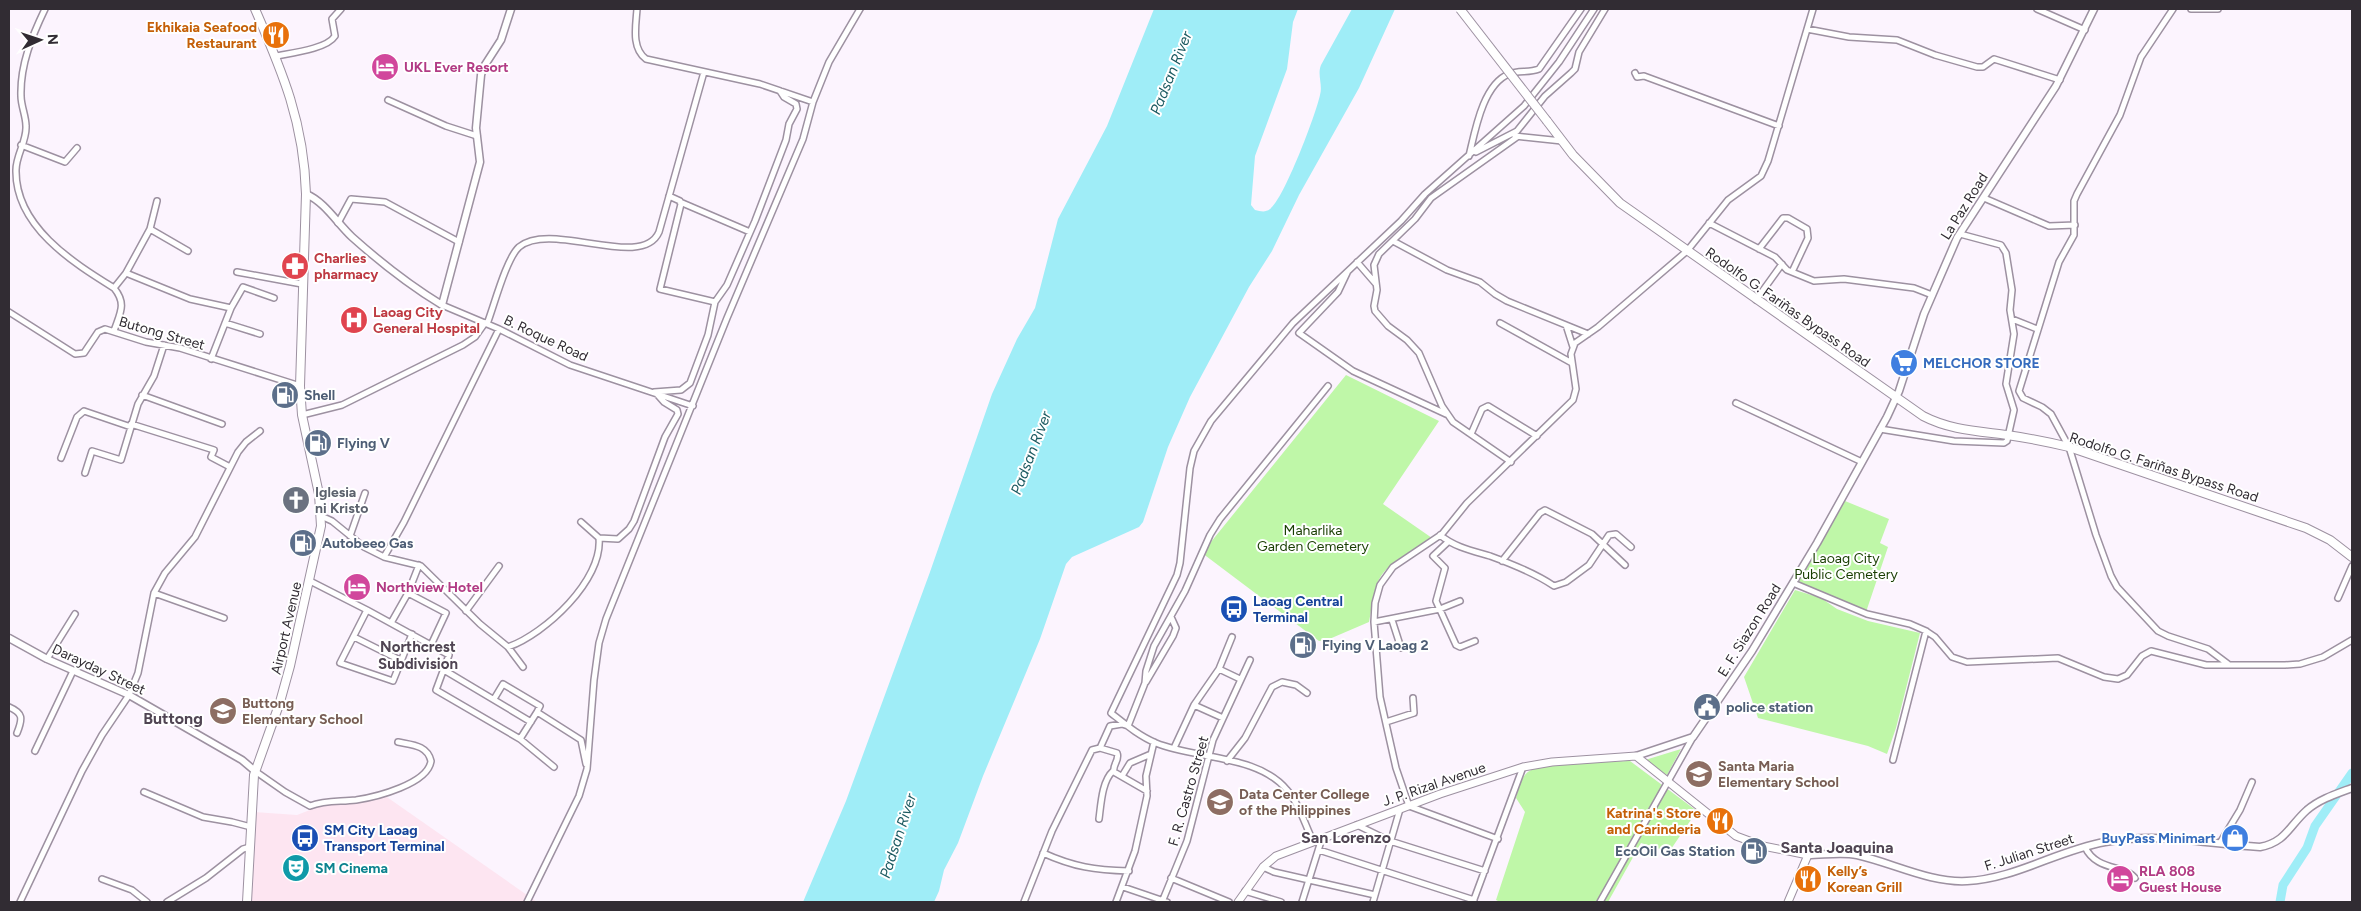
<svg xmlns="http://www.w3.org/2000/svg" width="2361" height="911" font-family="Figtree,sans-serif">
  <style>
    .commercial { fill: #fde5f1 }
    .green { fill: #bff7a8 }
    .water { fill: #9fedf7 }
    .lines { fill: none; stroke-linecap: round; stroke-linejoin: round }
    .river { stroke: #9fedf7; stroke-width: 9 }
    .minor-casing { stroke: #9d91a1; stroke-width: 8 }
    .tertiary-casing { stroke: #9d91a1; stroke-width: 9 }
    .secondary-casing { stroke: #9d91a1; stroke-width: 9 }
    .primary-casing { stroke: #9d91a1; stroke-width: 10 }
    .minor { stroke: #fff; stroke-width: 5 }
    .tertiary { stroke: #fff; stroke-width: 6 }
    .secondary { stroke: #fff; stroke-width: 7 }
    .primary { stroke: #fff; stroke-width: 8 }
    .primary-bridge-casing { stroke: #9d91a1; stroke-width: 10; stroke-linecap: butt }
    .primary-bridge { stroke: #fff; stroke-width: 8 }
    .labels { text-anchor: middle; stroke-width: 4; stroke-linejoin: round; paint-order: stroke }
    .food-label { font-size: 14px; font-weight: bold; fill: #c56008; stroke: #fff; text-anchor: end }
    .hotel-label { font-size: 14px; font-weight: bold; fill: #b23c85; stroke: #fff; text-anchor: start }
    .street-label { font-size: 14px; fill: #312c33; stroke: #fff }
    .health-label { font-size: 14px; font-weight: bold; fill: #be3a42; stroke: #fff; text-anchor: start }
    .shop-label { font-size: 14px; font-weight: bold; fill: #366cbe; stroke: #fff; text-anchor: start }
    .service-label { font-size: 14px; font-weight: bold; fill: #4e5e75; stroke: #fff; text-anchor: start }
    .worship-label { font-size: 14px; font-weight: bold; fill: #5b616d; stroke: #fff; text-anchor: start }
    .park-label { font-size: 14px; fill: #183d01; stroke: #fff }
    .transit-label { font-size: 14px; font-weight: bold; fill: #164399; stroke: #fff; text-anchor: start }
    .education-label { font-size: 14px; font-weight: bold; fill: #785e54; stroke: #fff; text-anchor: start }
    .culture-label { font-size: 14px; font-weight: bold; fill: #0d838f; stroke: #fff; text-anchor: start }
    .water-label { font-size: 15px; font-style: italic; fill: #1a5a61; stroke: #fff }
    .neighbourhood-label { font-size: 15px; font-weight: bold; fill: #504553; stroke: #fff }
    .quarter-label { font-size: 16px; font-weight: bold; fill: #504553; stroke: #fff }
  </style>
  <rect width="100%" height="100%" fill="#fcf4fe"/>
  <path class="commercial" d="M384 795 537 902H251L254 812 297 815 323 805 360 802Z"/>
  <path class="green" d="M1346 375 1439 421 1383 504 1432 538C1416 549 1392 560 1381 576 1373 588 1372 608 1369 622L1327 640 1319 641 1202 553Z
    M1845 501 1889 519 1880 543 1888 547 1866 612C1843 603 1822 590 1798 583Z
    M1795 590 1821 598 1837 609 1868 621 1920 633 1896 728 1887 754 1868 746 1758 718 1744 677Z
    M1681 749 1667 775 1645 760Z
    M1630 761 1697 811 1669 852 1641 843 1608 902H1500L1496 900 1525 812 1516 798C1519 787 1521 774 1533 769 1551 761 1608 762 1630 761Z"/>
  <path class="water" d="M1154 9H1298L1293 22 1287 69 1255 156 1251 205 1255 210C1260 211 1265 213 1270 209 1284 199 1316 114 1320 95 1323 85 1317 75 1321 65L1352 9H1395L1359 88 1299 195 1272 251 1249 287 1190 397 1168 447 1143 522 1139 527 1072 557 1066 564 1040 639 983 776 958 843 944 870 939 891 934 902H803L846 801 930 572 992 394 1017 339 1035 308 1058 219 1107 126Z"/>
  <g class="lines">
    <path class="river" d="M2280 902 2283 885 2307 848 2315 826 2352 773"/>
    <g class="minor-casing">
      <path id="minor" d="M45 9C32 36 20 65 21 96 21 106 26 116 26 126 27 141 16 155 16 170 15 226 72 262 114 288 127 304 120 313 114 331
        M637 9C636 25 631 48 646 59L760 84 813 102
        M2037 9 2085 30
        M2173 9 2141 57 2120 115 2077 194 2074 201V235L2059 262 2019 391 2023 398 2042 407 2051 414 2069 447 2096 535 2111 576 2117 587 2158 631 2168 636 2208 649 2228 664
        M2191 9H2218
        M1807 29 1849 37 1897 40 1935 55 1977 67H1983L1994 59 2060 80
        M276 56C291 53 327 49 335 36L332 19 341 9
        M1635 73 1637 77 1644 76 1779 126
        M388 100 446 126 477 136
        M1515 136 1562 141
        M21 145 65 162 77 148
        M1476 152 1517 131 1545 96 1571 73 1575 69 1579 52 1605 9
        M1469 156C1475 131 1483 84 1509 74 1519 70 1529 73 1539 69L1581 9
        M669 196 680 201 681 204 660 289 715 302
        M1984 198 2049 226 2075 225
        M680 202 750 232
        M338 223 351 199 385 202 459 242
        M1709 223 1775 257 1787 270 1814 281 1844 279 1914 288 1932 295
        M150 229 188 251
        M1393 241 1447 270 1480 282 1495 294 1507 301 1588 334
        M1759 249 1783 218H1788L1807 229 1808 238 1792 272
        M1357 262 1376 284
        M237 272 302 284
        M126 273 150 229 157 201
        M1347 273 1338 292 1299 333 1353 371 1446 414
        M114 288 126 273 190 299 231 308 211 359
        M1756 300 1782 264
        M442 305 499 329 570 365 693 406
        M231 308 243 287 274 298
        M9 312 75 354 84 353 98 332 105 329 146 342 180 348 300 386
        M2012 319 2037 329
        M225 323 260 334
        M1500 323 1572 363
        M487 324C494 306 506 259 519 247 551 220 642 271 659 232L704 72
        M1566 325 1573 347
        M654 392 681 390 690 383 708 335 715 302 727 285 755 221 786 140 789 124 797 109 796 104 784 97 780 91
        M142 395 222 424
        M1736 403 1862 462
        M302 415 342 405 463 345 475 337 485 323
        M131 424 214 450 211 457 230 467
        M1880 429 1954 441 2004 443 2007 441 2014 410 2006 384 2014 334 2010 310 2012 290 2006 253 2001 245 1960 234
        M1471 434 1482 409 1488 406 1537 436
        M61 458 77 417 84 411 131 427
        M1511 462 1453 422 1442 406 1419 353 1407 340 1388 326 1375 311 1374 306 1377 290 1374 265 1379 254 1415 219 1431 198 1517 137
        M85 473 92 451 121 460 138 404 154 376 164 345
        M321 516 332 521 364 547 384 557 421 566 480 624 508 647C545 634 603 580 599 538L581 522
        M1440 535C1454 547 1473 551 1490 556 1512 564 1535 573 1554 586L1566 582 1589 565 1609 535 1616 534 1631 547
        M350 536 365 493
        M599 538 618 539 629 529 634 521 665 437 678 414 677 410 664 402 656 393
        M1448 542 1433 556 1445 568 1436 601 1456 645 1460 647 1475 641
        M384 557 404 522 499 329
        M1502 561 1540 513 1545 510 1592 534 1625 565
        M310 581 367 610 340 663 393 681 412 634
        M1793 583 1867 614 1910 624 1926 631 1935 637 1952 657 1967 662 2058 658 2104 677 2118 679 2127 675 2142 656 2151 651 2206 665H2285L2300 664 2323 657 2352 640
        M154 593 224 618
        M408 593 419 565
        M2338 598 2352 566
        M367 610 449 655 436 690 520 739 554 767
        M466 611 499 566
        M1392 620 1401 648
        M1374 622 1440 609 1460 601
        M391 623 408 593 446 613 431 645
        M354 637 400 660
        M508 647 523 667
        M47 659 75 614
        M1219 669 1240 679
        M444 670 531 722
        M1146 682 1173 636 1176 628 1171 617
        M494 699 503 684 540 706 537 712 581 740 586 764
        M1194 705 1223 718
        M9 707C23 713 23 718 17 733
        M1386 722 1414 713 1413 698
        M520 739 537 712
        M1100 748 1110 726 1122 724 1128 726 1145 683 1146 671 1154 646 1185 591 1210 535 1220 519 1328 386
        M1174 748 1194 705 1219 669 1232 637
        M35 751 73 671
        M1893 760 1926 631
        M1227 761 1245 738 1272 687 1282 682 1296 685 1307 693
        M255 771 285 792 310 806C326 800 340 802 356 800 376 797 428 784 431 761 427 745 412 745 398 742
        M1122 776 1130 763 1151 754
        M144 792 203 817 232 822 251 827
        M1099 819C1101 804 1102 781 1113 771
        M1357 825 1390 841 1485 871
        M1498 839 1409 806 1396 768 1380 697 1374 622 1375 603 1380 585 1393 567 1442 534 1467 503 1573 400 1576 389 1571 354 1575 343 1598 327 1687 251 1728 200 1761 176 1768 161 1813 9
        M1313 841C1305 825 1299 803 1287 790 1259 755 1195 759 1156 743 1139 736 1125 724 1111 713L1177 575 1180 563 1190 468 1194 451 1211 421 1293 323 1401 221 1425 194 1524 106 1559 62 1594 9
        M2220 843 2240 810 2252 782
        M2085 847C2096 871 2125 865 2135 878
        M1319 850 1474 900
        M1043 853C1074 867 1095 870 1129 871
        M1263 867 1274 872 1375 895
        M1171 878 1229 902
        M102 879 132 890 147 902
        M1123 887 1167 902
        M1245 891 1281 902
        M20 902 82 771 102 735 129 695 138 673 154 593 165 573 195 537 238 452 246 442 260 431
        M167 902 206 878 243 849 250 847
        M527 902 579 796 587 769 594 680 599 643 606 619 727 318 803 139 813 102 829 62 860 9
        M1024 902 1052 831 1092 750 1100 748 1117 753C1120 760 1112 765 1114 772L1147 791
        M1116 902 1135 851 1147 796 1146 776 1154 742
        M1162 902 1187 841 1213 740 1250 660
        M1302 902 1322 838
        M1373 902 1400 809
        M1473 902 1523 767
        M1600 902 1693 737"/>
    </g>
    <g class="tertiary-casing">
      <path id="tertiary" d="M306 194C325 202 337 223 352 237 380 262 409 285 442 305L480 162 476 128 481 75 483 68 501 40 511 9
        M9 638 47 659 129 695 242 760 255 771
        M1636 756 1693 737 1752 651 1817 543 1887 417 1899 391 1924 314 1957 238 2056 86 2094 9
        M1808 855C1824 855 1841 852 1857 855 1893 863 1930 883 1967 881 2015 879 2058 850 2105 842 2162 832 2204 844 2260 847 2286 842 2289 826 2307 810 2320 799 2336 794 2352 788"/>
    </g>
    <g class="secondary-casing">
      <path id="secondary" d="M1238 902 1263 867 1276 856 1440 794 1523 767 1552 762 1636 756 1736 836 1763 846 1808 855 1788 902"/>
    </g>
    <g class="primary-casing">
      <path id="primary" d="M1547 121 1573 155 1620 203 1923 416C1950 430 1977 431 2007 435 2028 438 2048 442 2069 447L2306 528 2330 540 2352 557
        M247 902 254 775 280 702 290 666 321 526 319 494 302 415 300 386 306 194C304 123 283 73 255 9"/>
    </g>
    <use href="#minor" class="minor"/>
    <use href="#tertiary" class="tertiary"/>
    <use href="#secondary" class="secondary"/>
    <use href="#primary" class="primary"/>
    <g class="primary-bridge-casing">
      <path id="primary-bridge" d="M1460 9 1547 121"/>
    </g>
    <use href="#primary-bridge" class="primary-bridge"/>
  </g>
  <defs>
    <g id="restaurant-disc" transform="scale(1.4375)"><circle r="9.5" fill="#e8710a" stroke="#fff"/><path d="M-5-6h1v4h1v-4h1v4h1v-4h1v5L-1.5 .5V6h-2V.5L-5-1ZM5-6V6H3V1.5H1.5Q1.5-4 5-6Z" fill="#fff"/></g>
    <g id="hotel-disc" transform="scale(1.4375)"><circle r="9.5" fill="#d1479c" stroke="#fff"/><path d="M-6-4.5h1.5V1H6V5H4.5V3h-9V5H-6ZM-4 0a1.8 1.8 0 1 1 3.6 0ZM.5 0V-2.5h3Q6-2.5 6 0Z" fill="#fff"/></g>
    <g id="pharmacy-disc" transform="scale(1.4375)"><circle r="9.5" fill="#e0444e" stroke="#fff"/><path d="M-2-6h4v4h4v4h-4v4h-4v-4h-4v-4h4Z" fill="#fff"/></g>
    <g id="hospital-disc" transform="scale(1.4375)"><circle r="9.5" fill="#e0444e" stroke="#fff"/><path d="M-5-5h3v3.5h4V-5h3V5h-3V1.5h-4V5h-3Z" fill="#fff"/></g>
    <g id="supermarket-disc" transform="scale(1.4375)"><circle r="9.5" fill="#3f7fe0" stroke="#fff"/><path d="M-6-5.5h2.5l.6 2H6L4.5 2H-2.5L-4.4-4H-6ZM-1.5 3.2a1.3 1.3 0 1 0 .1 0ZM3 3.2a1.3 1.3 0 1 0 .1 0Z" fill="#fff"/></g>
    <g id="fuel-disc" transform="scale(1.4375)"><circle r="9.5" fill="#5c6f8a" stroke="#fff"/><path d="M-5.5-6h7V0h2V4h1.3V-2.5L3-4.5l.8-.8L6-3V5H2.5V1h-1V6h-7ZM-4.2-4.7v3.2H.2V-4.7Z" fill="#fff"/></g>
    <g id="church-disc" transform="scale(1.4375)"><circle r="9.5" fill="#6b7280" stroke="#fff"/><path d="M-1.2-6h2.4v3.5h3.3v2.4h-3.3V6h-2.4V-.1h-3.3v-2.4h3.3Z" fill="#fff"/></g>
    <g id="bus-disc" transform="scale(1.4375)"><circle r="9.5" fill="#1a4fb4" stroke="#fff"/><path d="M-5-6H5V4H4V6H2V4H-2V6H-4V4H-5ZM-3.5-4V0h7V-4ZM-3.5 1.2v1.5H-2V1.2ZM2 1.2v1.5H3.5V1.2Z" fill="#fff"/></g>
    <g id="civic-disc" transform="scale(1.4375)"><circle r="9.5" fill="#5c6f8a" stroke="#fff"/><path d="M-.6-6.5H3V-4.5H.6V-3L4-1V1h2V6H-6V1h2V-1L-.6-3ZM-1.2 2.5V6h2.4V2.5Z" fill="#fff"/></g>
    <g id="school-disc" transform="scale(1.4375)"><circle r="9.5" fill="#8d6e63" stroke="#fff"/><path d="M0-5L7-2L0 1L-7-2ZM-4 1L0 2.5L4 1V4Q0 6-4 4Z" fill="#fff"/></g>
    <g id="university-disc" transform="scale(1.4375)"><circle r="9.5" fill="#8d6e63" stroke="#fff"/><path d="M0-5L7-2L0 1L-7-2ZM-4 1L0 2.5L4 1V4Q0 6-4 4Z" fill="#fff"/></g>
    <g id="shop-disc" transform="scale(1.4375)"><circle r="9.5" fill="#3f7fe0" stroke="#fff"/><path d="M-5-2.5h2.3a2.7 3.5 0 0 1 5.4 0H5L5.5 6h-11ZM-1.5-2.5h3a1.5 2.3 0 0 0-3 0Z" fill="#fff"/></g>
    <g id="theatre-disc" transform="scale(1.4375)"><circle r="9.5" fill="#0f9aa8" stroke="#fff"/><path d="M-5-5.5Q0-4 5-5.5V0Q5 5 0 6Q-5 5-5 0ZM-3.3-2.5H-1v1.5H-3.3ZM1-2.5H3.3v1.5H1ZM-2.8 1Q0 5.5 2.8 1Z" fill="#fff"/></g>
  </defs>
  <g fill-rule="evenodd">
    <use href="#restaurant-disc" x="276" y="35"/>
    <use href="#hotel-disc" x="385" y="67"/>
    <use href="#pharmacy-disc" x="295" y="266"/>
    <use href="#hospital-disc" x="354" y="320"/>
    <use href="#supermarket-disc" x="1904" y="363"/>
    <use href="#fuel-disc" x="285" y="395"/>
    <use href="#fuel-disc" x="318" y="443"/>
    <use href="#church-disc" x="296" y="500"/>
    <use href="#fuel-disc" x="303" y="543"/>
    <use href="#hotel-disc" x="357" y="587"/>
    <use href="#bus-disc" x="1234" y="609"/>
    <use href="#fuel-disc" x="1303" y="645"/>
    <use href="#civic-disc" x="1707" y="707"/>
    <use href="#school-disc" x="223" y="711"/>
    <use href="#school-disc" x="1699" y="774"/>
    <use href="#university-disc" x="1220" y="802"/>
    <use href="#restaurant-disc" x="1720" y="821"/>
    <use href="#bus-disc" x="305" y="838"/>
    <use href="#shop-disc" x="2235" y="838"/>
    <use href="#fuel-disc" x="1754" y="851"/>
    <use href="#theatre-disc" x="296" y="868"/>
    <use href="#restaurant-disc" x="1808" y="879"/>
    <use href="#hotel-disc" x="2120" y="879"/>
  </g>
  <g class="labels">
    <g class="food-label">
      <text x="257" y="32">Ekhikaia Seafood<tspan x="257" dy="16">Restaurant</tspan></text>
      <text x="1701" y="818">Katrina's Store<tspan x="1701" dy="16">and Carinderia</tspan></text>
      <text x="1827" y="876" text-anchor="start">Kelly’s<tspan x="1827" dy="16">Korean Grill</tspan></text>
    </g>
    <g class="hotel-label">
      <text x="404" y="72">UKL Ever Resort</text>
      <text x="376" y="592">Northview Hotel</text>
      <text x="2139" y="876">RLA 808<tspan x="2139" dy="16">Guest House</tspan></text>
    </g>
    <g class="street-label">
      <text transform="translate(1964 206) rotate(-58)" y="5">La Paz Road</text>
      <text transform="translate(1788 307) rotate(35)" y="5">Rodolfo G. Fariñas Bypass Road</text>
      <text transform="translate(162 333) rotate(16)" y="5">Butong Street</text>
      <text transform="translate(546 338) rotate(25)" y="5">B. Roque Road</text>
      <text transform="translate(2164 467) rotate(18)" y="5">Rodolfo G. Fariñas Bypass Road</text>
      <text transform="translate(286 628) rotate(-77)" y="5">Airport Avenue</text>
      <text transform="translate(1749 630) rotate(-58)" y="5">E. F. Siazon Road</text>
      <text transform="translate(99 669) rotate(25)" y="5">Darayday Street</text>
      <text transform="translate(1434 784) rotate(-19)" y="5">J. P. Rizal Avenue</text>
      <text transform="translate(1188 791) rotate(-74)" y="5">F. R. Castro Street</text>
      <text transform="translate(2029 852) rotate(-18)" y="5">F. Julian Street</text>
    </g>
    <g class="health-label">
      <text x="314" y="263">Charlies<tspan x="314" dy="16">pharmacy</tspan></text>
      <text x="373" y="317">Laoag City<tspan x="373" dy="16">General Hospital</tspan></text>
    </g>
    <g class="shop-label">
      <text x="1923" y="368">MELCHOR STORE</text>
      <text x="2216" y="843" text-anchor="end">BuyPass Minimart</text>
    </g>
    <g class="service-label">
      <text x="304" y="400">Shell</text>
      <text x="337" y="448">Flying V</text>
      <text x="322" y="548">Autobeeo Gas</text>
      <text x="1322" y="650">Flying V Laoag 2</text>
      <text x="1726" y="712">police station</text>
      <text x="1735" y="856" text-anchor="end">EcoOil Gas Station</text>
    </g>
    <g class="worship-label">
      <text x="315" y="497">Iglesia<tspan x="315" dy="16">ni Kristo</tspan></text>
    </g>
    <g class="park-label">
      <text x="1313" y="535">Maharlika<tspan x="1313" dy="16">Garden Cemetery</tspan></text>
      <text x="1846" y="563">Laoag City<tspan x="1846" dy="16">Public Cemetery</tspan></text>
    </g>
    <g class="transit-label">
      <text x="1253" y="606">Laoag Central<tspan x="1253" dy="16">Terminal</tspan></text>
      <text x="324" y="835">SM City Laoag<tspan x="324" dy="16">Transport Terminal</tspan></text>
    </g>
    <g class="education-label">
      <text x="242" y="708">Buttong<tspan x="242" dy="16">Elementary School</tspan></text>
      <text x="1718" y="771">Santa Maria<tspan x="1718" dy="16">Elementary School</tspan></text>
      <text x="1239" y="799">Data Center College<tspan x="1239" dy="16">of the Philippines</tspan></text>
    </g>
    <g class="culture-label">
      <text x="315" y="873">SM Cinema</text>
    </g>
    <g class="water-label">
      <text transform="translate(1171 73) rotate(-68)" y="5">Padsan River</text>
      <text transform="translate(1031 453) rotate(-69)" y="5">Padsan River</text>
      <text transform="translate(898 836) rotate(-72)" y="5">Padsan River</text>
    </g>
    <g class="neighbourhood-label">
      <text x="418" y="652">Northcrest<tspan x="418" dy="17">Subdivision</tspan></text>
    </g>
    <g class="quarter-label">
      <text x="173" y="724">Buttong</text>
      <text x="1346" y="843">San Lorenzo</text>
      <text x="1837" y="853">Santa Joaquina</text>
    </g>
  </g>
  <rect width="2361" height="911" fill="none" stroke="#312c33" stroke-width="20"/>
  <g transform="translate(40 40) rotate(87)" stroke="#ffffff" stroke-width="4" paint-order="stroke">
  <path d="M0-4L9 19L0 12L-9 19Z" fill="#312c33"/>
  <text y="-8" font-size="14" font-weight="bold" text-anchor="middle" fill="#312c33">N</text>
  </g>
</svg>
